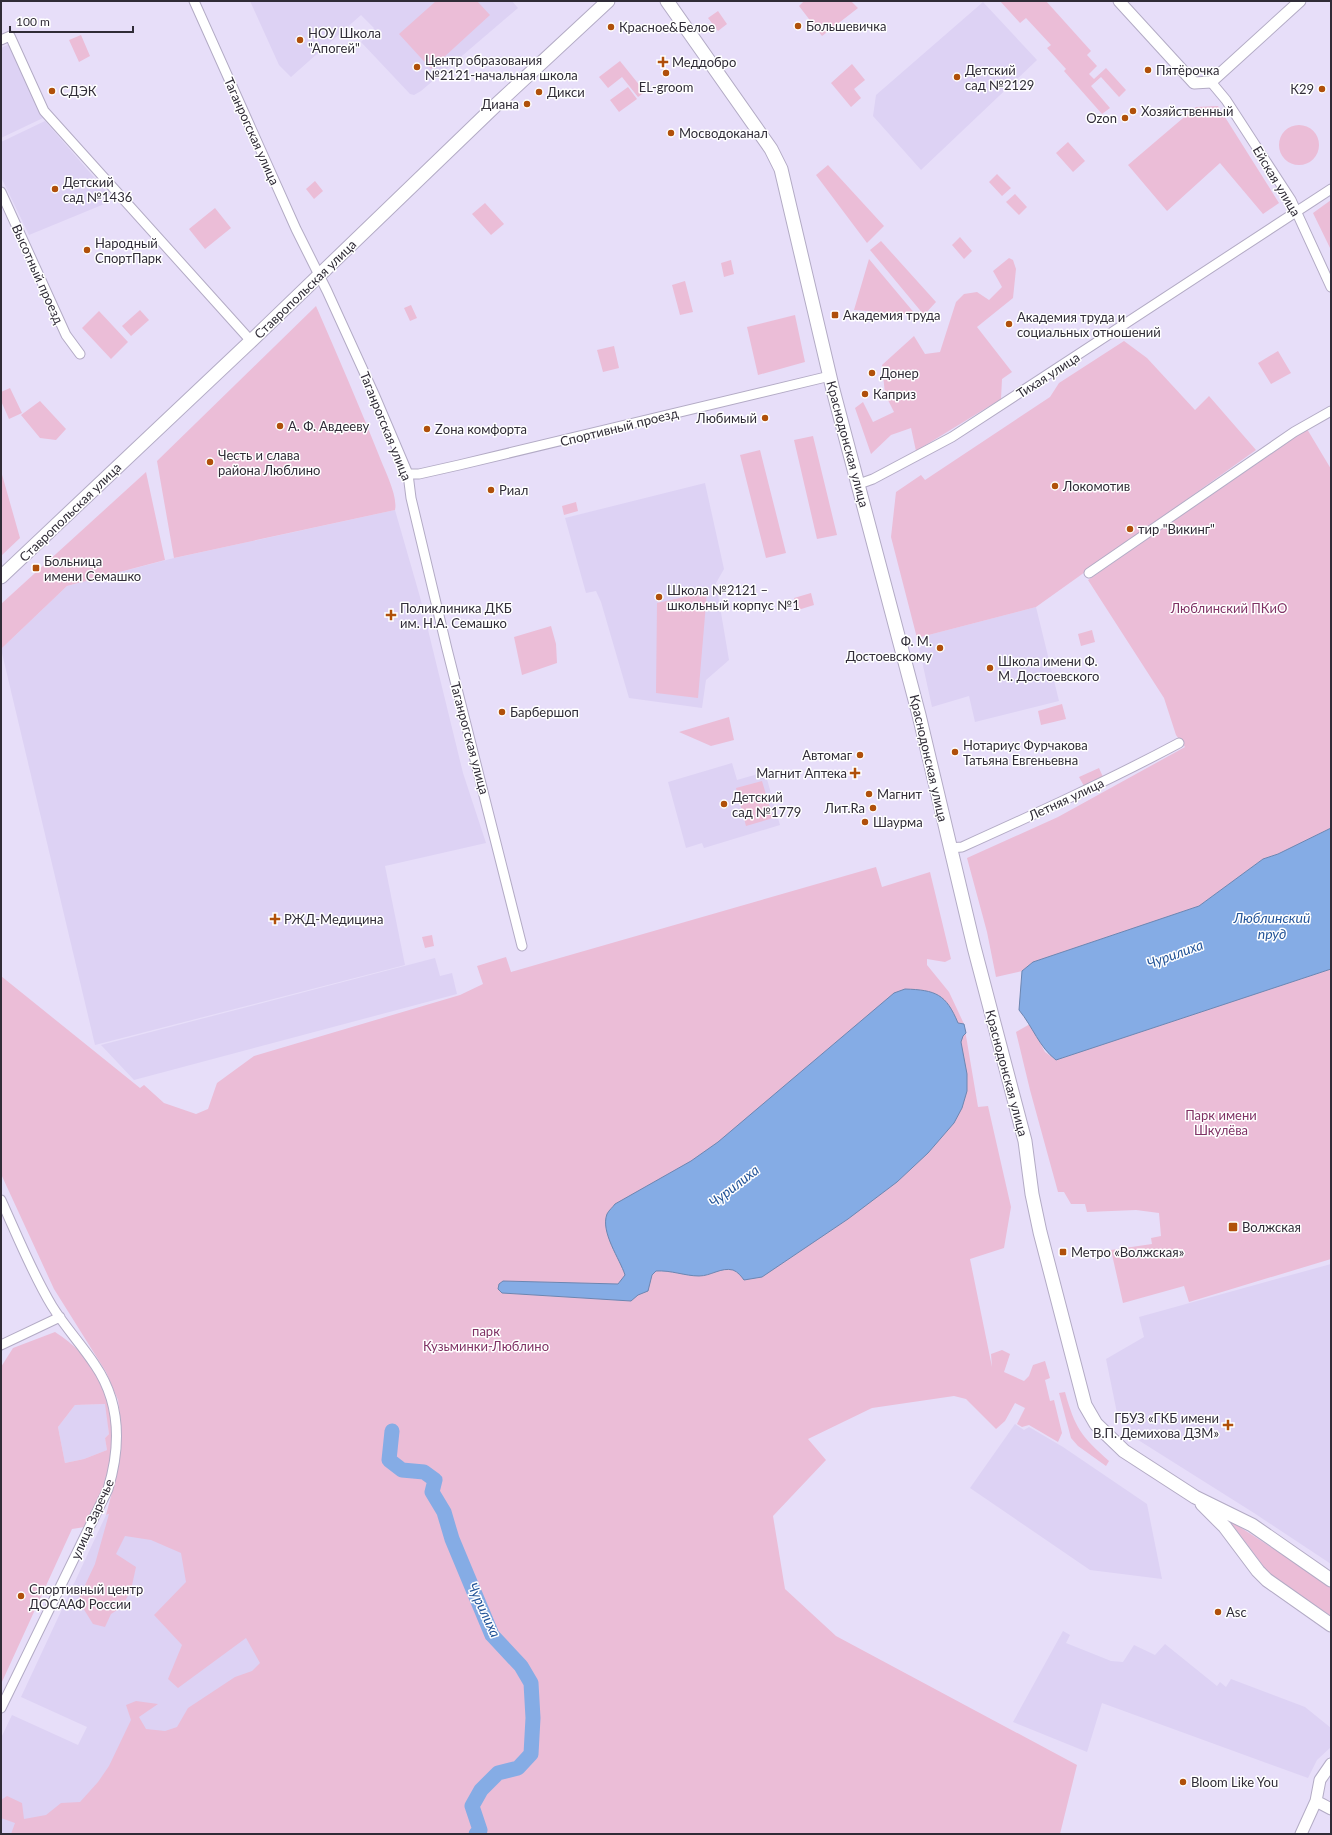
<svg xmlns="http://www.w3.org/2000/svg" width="1332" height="1835" font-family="Lato,sans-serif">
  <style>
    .built { fill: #ddd2f4 }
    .green { fill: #ebbdd7; fill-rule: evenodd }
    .water { fill: #85ace5; stroke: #6c86b1 }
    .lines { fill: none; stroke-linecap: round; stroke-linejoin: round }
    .river { stroke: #85ace5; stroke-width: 15 }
    .minor-casing { stroke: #b3abc5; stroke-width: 11 }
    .tertiary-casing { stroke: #b3abc5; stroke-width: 13 }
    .secondary-casing { stroke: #b3abc5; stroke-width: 15 }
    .minor { stroke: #fff; stroke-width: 9 }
    .tertiary { stroke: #fff; stroke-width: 11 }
    .secondary { stroke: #fff; stroke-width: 13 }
    .poi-dot { fill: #b0500a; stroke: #fff; stroke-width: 1.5 }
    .labels { text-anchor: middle; stroke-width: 3; stroke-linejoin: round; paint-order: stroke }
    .poi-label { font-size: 13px; fill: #302c37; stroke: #fff; text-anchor: start }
    .street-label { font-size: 13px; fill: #302c37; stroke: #fff }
    .park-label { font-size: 13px; fill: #7f3164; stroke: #fff }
    .water-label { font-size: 14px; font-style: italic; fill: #245599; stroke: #fff }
  </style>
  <rect width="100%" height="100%" fill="#e7def9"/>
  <path class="built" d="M250 1H512L518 8 421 91 414 95 410 94 361 42 374 28 361 15 291 77 279 65Z
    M983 2 1037 60 921 170 873 116 876 95Z
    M9 44 43 118 1 138V48Z
    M45 121 114 200 29 235 1 177V142Z
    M705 483 724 569 716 583 729 660 706 680 702 708 629 698 601 602 596 591 586 593 565 518Z
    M395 510 420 597 463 773 486 843 385 866 405 965 95 1045 1 649 67 586 170 559Z
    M1036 607 1059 701 975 722 969 696 932 707 917 638Z
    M732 763 737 780 765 772 780 825 704 848 702 843 686 848 668 782Z
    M435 958 440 976 452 973 457 994 134 1080 101 1045Z
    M1331 1264V1564L1254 1513 1135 1438 1117 1413 1106 1359 1144 1337 1139 1317Z
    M106 1404 109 1434 105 1438 107 1450 84 1459 65 1463 58 1427 75 1405Z
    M1015 1424 1024 1430 1029 1427 1063 1447 1147 1504 1162 1579 1090 1570 970 1488Z
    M135 1507 263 1592 332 1834H1V1738L12 1715 78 1745 87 1727 21 1697 106 1515Z
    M1063 1631 1070 1635 1066 1643 1111 1661 1123 1662 1134 1645 1155 1655 1165 1644 1217 1686 1220 1682 1226 1687 1231 1679 1305 1707 1331 1728V1747L1317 1760 1308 1778 1102 1703 1087 1752 1013 1722Z"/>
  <path class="green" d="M436 1H477L490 15 431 69 399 34Z
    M804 1H851L858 8 822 36 799 6Z
    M1000 1H1046L1091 51 1087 55 1097 66 1089 74 1094 79 1106 68 1126 90 1119 97 1101 77 1091 86 1110 108 1102 114 1064 71 1066 69 1047 48 1051 45 1026 18 1020 23Z
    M718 11 727 24 718 31 708 18Z
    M81 35 90 56 79 62 69 40Z
    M620 61 645 92 638 97 622 77 608 88 599 77Z
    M852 64 865 80 854 89 861 98 851 107 831 83Z
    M628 87 637 99 619 112 610 100Z
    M1218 106 1279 203 1263 214 1220 163 1167 211 1128 165 1196 107Z
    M1279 145a20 20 0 1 1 40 0a20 20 0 1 1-40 0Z
    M1068 142 1085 161 1073 172 1056 153Z
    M828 165 884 226 867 243 816 175Z
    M997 174 1011 188 1002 196 989 182Z
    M315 181 323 191 314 199 306 189Z
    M1015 194 1027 207 1019 215 1006 202Z
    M1331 200V250L1313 213Z
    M485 203 504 224 491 235 472 214Z
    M215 208 231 228 205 249 189 229Z
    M960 237 972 251 964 259 952 245Z
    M881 241 936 302 924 315 870 250Z
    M1009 258 1013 260 1016 269 1013 298 977 327 1012 372 1002 379 1001 399 916 451 911 428 891 435 871 454 855 408 863 402 873 422 894 412 885 394 882 365 914 336 925 354 940 352 956 302 964 294 977 292 989 300 1002 287 993 271Z
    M869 259 916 315 854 310Z
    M731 260 734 274 724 277 721 263Z
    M685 281 693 312 680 315 672 285Z
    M411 305 417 318 410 321 404 308Z
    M316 306C338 357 360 407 380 458 385 471 398 496 395 510L174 558 157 461Z
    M140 310 149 320 131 336 122 326Z
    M99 311 128 342 111 359 82 328Z
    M795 315 805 362 758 375 747 327Z
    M1124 341 1147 358 1195 410 1209 396 1256 450 1036 607 917 638 891 537 896 492 921 475 925 480 1050 397 1059 383Z
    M614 346 619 368 603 372 597 350Z
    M1278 351 1291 373 1271 384 1258 363Z
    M10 388 22 413 9 419 1 401V392Z
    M40 401 66 429 56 440 40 438 21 415Z
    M1307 429 1331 469V828L1278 854 1263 859 1199 906 1033 962 1022 971 996 977 987 932 967 858 1058 817 1185 747 1176 735 1164 698 1088 580Z
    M813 436 837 535 817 539 794 440Z
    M760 450 786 553 766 558 740 455Z
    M1 471 20 538 1 556Z
    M146 472 165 560 67 586 1 649V604Z
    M576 502 578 511 564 515 562 506Z
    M707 592 698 698 656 693 657 603Z
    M811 593 814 605 798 610 794 598Z
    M551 626 556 644 557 663 522 675 514 637Z
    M1092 630 1095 642 1081 646 1078 634Z
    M1062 704 1066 719 1041 725 1038 711Z
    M729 717 734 740 711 746 679 732Z
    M1099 768 1103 777 1084 786 1079 777Z
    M762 781 773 818 746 826 736 788Z
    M876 867 882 887 930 872 951 959 945 962 927 959V965L949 992 964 1024 978 1107 988 1106 1011 1207 1004 1248 970 1259 992 1367 991 1354 1002 1350 1010 1354 1004 1372 1024 1381 1029 1376 1033 1365 1045 1361 1050 1378 1045 1380 1050 1401 1054 1400 1062 1433 1058 1442 1029 1425 1022 1427 1017 1424 1025 1408 1015 1403 1005 1421 996 1429 966 1399 954 1396 872 1408 808 1439 826 1460 773 1516 785 1589 836 1636 1077 1765 1060 1834H11L15 1823 1 1818V1800L7 1796 22 1803 24 1819 46 1815 61 1803 80 1802 98 1782 109 1766 131 1720 126 1705 136 1701 158 1704 139 1717 146 1729 165 1731 177 1727 188 1708 235 1677 252 1671 260 1663 246 1638 178 1688 168 1679 182 1645 154 1615 186 1582 181 1553 151 1540 125 1536 116 1554 136 1567 131 1590 122 1607 111 1614 105 1627 93 1624 78 1600 95 1564 109 1514 106 1515 116 1477 120 1454 121 1423 118 1400 106 1372 54 1289 1 1174V976L140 1088 144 1085 164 1103 196 1114 208 1109 217 1083 254 1056 460 995 483 984 477 966 506 957 511 972Z
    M432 935 434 946 425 948 422 937Z
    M1331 969V1259L1189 1302 1184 1286 1123 1303 1111 1250 1152 1244 1151 1238 1161 1236 1159 1213 1136 1210 1087 1212 1085 1204H1071L1064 1192H1058L1030 1090 1016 1032 1030 1024 1045 1052 1056 1060Z
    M55 1332C99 1360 116 1402 111 1452 109 1464 108 1477 104 1488 98 1502 91 1514 85 1527L72 1529 1 1684V1367L13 1348ZM105 1404 109 1434 105 1438 107 1450 84 1459 65 1463 58 1427 75 1405Z
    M1065 1392C1075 1428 1081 1436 1109 1461L1106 1466 1078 1446 1071 1438 1059 1393Z
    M1229 1520 1331 1586V1616L1270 1575Z"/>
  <path class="water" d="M1331 828V969L1056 1060C1039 1047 1033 1027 1019 1010L1022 971 1033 962 1199 906 1263 859 1278 854Z
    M905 989C936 990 946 994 958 1023L964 1024 966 1033 963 1036 961 1042 967 1074V1091L962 1108 954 1123 928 1153 897 1182 848 1219 762 1277 744 1280C741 1276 738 1272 733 1270 721 1267 711 1276 699 1276 685 1276 671 1270 656 1271L652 1275 648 1291 638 1295 631 1301 502 1293 498 1289 499 1284 503 1281 618 1284 625 1275C620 1259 600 1232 607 1214 609 1210 613 1207 615 1204L691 1161 718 1142 894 993Z"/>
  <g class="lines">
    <path class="river" d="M392 1431 389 1460 402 1470 424 1472 435 1480 432 1492 444 1512 452 1539 492 1635 521 1666 531 1683 533 1718 531 1754 518 1768 498 1773 481 1790 472 1806 480 1830 476 1834"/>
    <g class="minor-casing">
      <path id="minor" d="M194 1 296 229 327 291 374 394 408 474 411 498 447 649 522 946
        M1 40 10 36 44 111 251 341
        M1211 82 1226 100 1291 200 1331 287
        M1 192 66 335 80 354
        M408 474H419L459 465 830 376
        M859 484 873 479 952 437 1331 189
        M1089 573 1294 432 1331 411
        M950 848 962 847C1035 814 1108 781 1179 743
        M1 1200C17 1235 32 1273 52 1306 65 1327 82 1345 95 1365 121 1403 121 1446 108 1489L1 1708
        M1 1345 60 1317"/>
    </g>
    <g class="tertiary-casing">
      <path id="tertiary" d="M1119 1 1194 83 1211 82 1300 1
        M1316 1801 1331 1809
        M1301 1834 1316 1801 1320 1780 1331 1764"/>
    </g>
    <g class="secondary-casing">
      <path id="secondary" d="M667 1 771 149 781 169 833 390 919 715 974 947 1025 1141 1032 1194 1040 1232 1085 1405 1096 1424 1124 1451 1195 1497 1252 1525 1331 1580
        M1 577 251 341 497 104 608 1
        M1202 1504 1225 1527 1258 1571 1267 1580 1331 1625"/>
    </g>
    <use href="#minor" class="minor"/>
    <use href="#tertiary" class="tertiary"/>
    <use href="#secondary" class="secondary"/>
  </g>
  <g class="poi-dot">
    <circle cx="798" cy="26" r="4"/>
    <circle cx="611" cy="27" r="4"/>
    <circle cx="300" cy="40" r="4"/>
    <path d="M661 56h4v4h4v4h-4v4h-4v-4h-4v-4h4z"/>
    <circle cx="417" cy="67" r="4"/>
    <circle cx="1148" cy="70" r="4"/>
    <circle cx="666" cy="73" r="4"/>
    <circle cx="957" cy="77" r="4"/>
    <circle cx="1322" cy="89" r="4"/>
    <circle cx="52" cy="91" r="4"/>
    <circle cx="539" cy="92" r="4"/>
    <circle cx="527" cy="104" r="4"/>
    <circle cx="1133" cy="111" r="4"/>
    <circle cx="1125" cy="118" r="4"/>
    <circle cx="671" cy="133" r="4"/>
    <circle cx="55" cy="189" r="4"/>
    <circle cx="87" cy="250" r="4"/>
    <rect x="831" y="311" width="8" height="8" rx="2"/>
    <circle cx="1009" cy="324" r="4"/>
    <circle cx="872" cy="373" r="4"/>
    <circle cx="865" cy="394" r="4"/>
    <circle cx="765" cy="418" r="4"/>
    <circle cx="280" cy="426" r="4"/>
    <circle cx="427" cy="429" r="4"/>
    <circle cx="210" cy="462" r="4"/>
    <circle cx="1055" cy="486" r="4"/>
    <circle cx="491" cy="490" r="4"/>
    <circle cx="1130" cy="529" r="4"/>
    <rect x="32" y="564" width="8" height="8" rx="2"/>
    <circle cx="659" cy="597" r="4"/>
    <path d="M389 609h4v4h4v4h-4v4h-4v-4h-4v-4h4z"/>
    <circle cx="940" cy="648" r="4"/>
    <circle cx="990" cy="668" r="4"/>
    <circle cx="502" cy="712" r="4"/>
    <circle cx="955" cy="752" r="4"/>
    <circle cx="860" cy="755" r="4"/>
    <path d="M853 767h4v4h4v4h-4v4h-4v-4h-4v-4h4z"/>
    <circle cx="869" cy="794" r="4"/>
    <circle cx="724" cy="804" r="4"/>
    <circle cx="873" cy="808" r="4"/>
    <circle cx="865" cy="822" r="4"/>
    <path d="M273 913h4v4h4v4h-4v4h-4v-4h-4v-4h4z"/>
    <rect x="1228" y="1222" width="10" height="10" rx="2"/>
    <rect x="1059" y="1248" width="8" height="8" rx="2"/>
    <path d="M1226 1419h4v4h4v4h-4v4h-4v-4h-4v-4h4z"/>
    <circle cx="21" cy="1596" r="4"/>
    <circle cx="1218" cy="1612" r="4"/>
    <circle cx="1183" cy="1782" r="4"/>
  </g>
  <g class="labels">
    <g class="poi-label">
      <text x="806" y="31">Большевичка</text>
      <text x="619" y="32">Красное&amp;Белое</text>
      <text x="308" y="38">НОУ Школа<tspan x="308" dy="15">"Апогей"</tspan></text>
      <text x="425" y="65">Центр образования<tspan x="425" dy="15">№2121-начальная школа</tspan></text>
      <text x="672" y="67">Меддобро</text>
      <text x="965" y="75">Детский<tspan x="965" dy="15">сад №2129</tspan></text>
      <text x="1156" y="75">Пятёрочка</text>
      <text x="666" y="92" text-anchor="middle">EL-groom</text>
      <text x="1314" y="94" text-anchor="end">К29</text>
      <text x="60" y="96">СДЭК</text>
      <text x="547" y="97">Дикси</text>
      <text x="519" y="109" text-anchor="end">Диана</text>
      <text x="1141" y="116">Хозяйственный</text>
      <text x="1117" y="123" text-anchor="end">Ozon</text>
      <text x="679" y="138">Мосводоканал</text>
      <text x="63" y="187">Детский<tspan x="63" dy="15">сад №1436</tspan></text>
      <text x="95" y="248">Народный<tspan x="95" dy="15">СпортПарк</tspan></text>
      <text x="843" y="320">Академия труда</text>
      <text x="1017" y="322">Академия труда и<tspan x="1017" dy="15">социальных отношений</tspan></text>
      <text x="880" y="378">Донер</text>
      <text x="873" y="399">Каприз</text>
      <text x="757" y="423" text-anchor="end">Любимый</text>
      <text x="288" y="431">А. Ф. Авдееву</text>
      <text x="435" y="434">Zона комфорта</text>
      <text x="218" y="460">Честь и слава<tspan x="218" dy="15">района Люблино</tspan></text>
      <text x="1063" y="491">Локомотив</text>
      <text x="499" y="495">Риал</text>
      <text x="1138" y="534">тир "Викинг"</text>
      <text x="44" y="566">Больница<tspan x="44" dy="15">имени Семашко</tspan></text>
      <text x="667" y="595">Школа №2121 –<tspan x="667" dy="15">школьный корпус №1</tspan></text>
      <text x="400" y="613">Поликлиника ДКБ<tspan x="400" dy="15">им. Н.А. Семашко</tspan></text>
      <text x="932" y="646" text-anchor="end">Ф. М.<tspan x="932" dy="15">Достоевскому</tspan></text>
      <text x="998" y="666">Школа имени Ф.<tspan x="998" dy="15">М. Достоевского</tspan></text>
      <text x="510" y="717">Барбершоп</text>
      <text x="963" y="750">Нотариус Фурчакова<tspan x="963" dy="15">Татьяна Евгеньевна</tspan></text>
      <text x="852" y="760" text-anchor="end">Автомаг</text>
      <text x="847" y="778" text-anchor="end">Магнит Аптека</text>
      <text x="877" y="799">Магнит</text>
      <text x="732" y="802">Детский<tspan x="732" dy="15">сад №1779</tspan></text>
      <text x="865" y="813" text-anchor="end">Лит.Ra</text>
      <text x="873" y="827">Шаурма</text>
      <text x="284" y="924">РЖД-Медицина</text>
      <text x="1242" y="1232">Волжская</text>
      <text x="1071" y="1257">Метро «Волжская»</text>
      <text x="1219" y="1423" text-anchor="end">ГБУЗ «ГКБ имени<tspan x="1219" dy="15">В.П. Демихова ДЗМ»</tspan></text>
      <text x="29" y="1594">Спортивный центр<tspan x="29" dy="15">ДОСААФ России</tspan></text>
      <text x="1226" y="1617">Asc</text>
      <text x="1191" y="1787">Bloom Like You</text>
    </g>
    <g class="street-label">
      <text transform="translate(252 131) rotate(66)" y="5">Таганрогская улица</text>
      <text transform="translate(1277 181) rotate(59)" y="5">Ейская улица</text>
      <text transform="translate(38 274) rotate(66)" y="5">Высотный проезд</text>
      <text transform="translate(305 289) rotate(-44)" y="5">Ставропольская улица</text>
      <text transform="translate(1048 375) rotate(-33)" y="5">Тихая улица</text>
      <text transform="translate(386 426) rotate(68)" y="5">Таганрогская улица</text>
      <text transform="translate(619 427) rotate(-14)" y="5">Спортивный проезд</text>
      <text transform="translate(848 444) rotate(75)" y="5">Краснодонская улица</text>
      <text transform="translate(70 512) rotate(-44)" y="5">Ставропольская улица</text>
      <text transform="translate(470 738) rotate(75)" y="5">Таганрогская улица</text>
      <text transform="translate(929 758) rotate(77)" y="5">Краснодонская улица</text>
      <text transform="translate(1066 799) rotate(-25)" y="5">Летняя улица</text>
      <text transform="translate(1007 1073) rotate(75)" y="5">Краснодонская улица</text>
      <text transform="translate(92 1519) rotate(-66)" y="5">улица Заречье</text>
    </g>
    <g class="park-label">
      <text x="1229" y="613">Люблинский ПКиО</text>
      <text x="1221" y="1120">Парк имени<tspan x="1221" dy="15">Шкулёва</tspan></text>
      <text x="486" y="1336">парк<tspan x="486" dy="15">Кузьминки-Люблино</tspan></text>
    </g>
    <g class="water-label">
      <text x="1272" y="923">Люблинский<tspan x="1272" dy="16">пруд</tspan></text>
      <text transform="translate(1175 954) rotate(-20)" y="5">Чурилиха</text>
      <text transform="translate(734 1186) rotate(-38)" y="5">Чурилиха</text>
      <text transform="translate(484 1610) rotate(65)" y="5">Чурилиха</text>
    </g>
  </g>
  <rect width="1332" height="1835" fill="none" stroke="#302c37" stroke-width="4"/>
  <path d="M10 26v6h123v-6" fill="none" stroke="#302c37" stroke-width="2"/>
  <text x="16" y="26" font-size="12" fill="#302c37" stroke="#ffffff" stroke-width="3" paint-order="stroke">100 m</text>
</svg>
